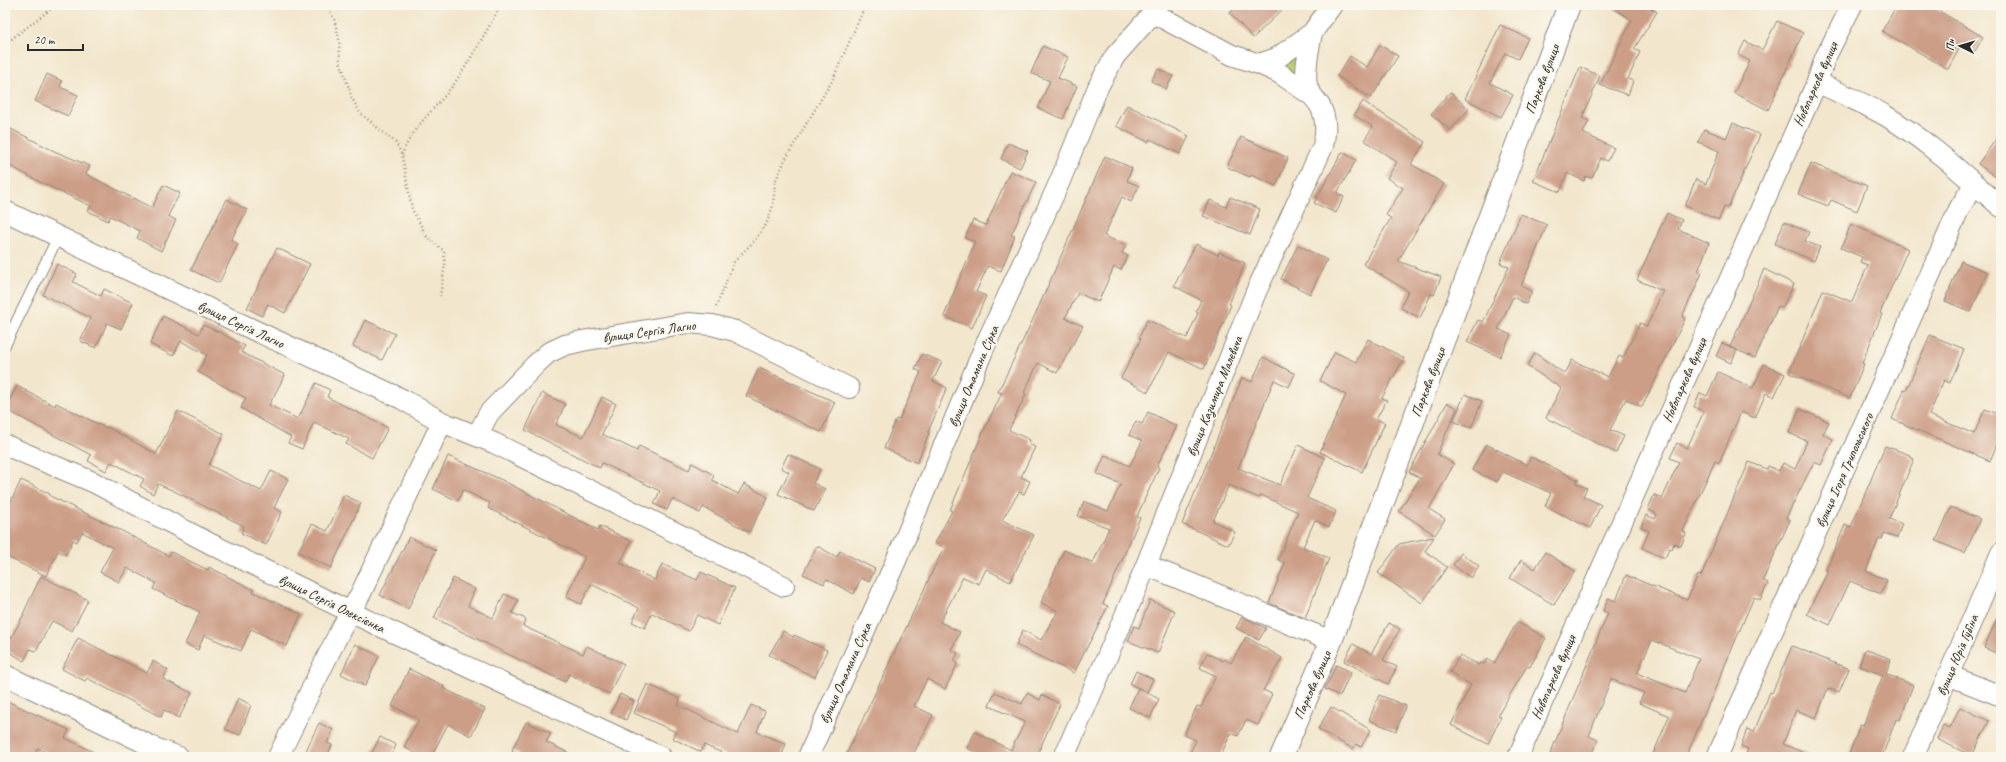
<svg xmlns="http://www.w3.org/2000/svg" width="2006" height="762" font-family="Caveat,sans-serif">
  <style>
    .green { fill: #b7c76a; stroke: #71794a }
    .building { fill: #cc9e87; fill-rule: evenodd }
    .lines { fill: none; stroke-linecap: round; stroke-linejoin: round }
    .service-casing { stroke: #8e887c; stroke-width: 12 }
    .minor-casing { stroke: #8e887c; stroke-width: 22 }
    .tertiary-casing { stroke: #8e887c; stroke-width: 24 }
    .path { stroke: #8e887c; stroke-width: 2.5; stroke-dasharray: 1 3; stroke-linecap: butt }
    .service { stroke: #fff; stroke-width: 10 }
    .minor { stroke: #fff; stroke-width: 20 }
    .tertiary { stroke: #fff; stroke-width: 22 }
    .labels { text-anchor: middle; stroke-width: 4; stroke-linejoin: round; paint-order: stroke }
    .street-label { font-size: 14px; fill: #2b2b2b; stroke: #fbf7ec }
  </style>
  <rect width="100%" height="100%" fill="#fbf7ec"/>
  <filter id="ink" filterUnits="userSpaceOnUse"><feTurbulence type="fractalNoise" baseFrequency=".025" numOctaves="2"/><feDisplacementMap in="SourceGraphic" scale="8" xChannelSelector="R" yChannelSelector="G"/><feConvolveMatrix kernelMatrix="1 2 1 2 8 2 1 2 1" color-interpolation-filters="sRGB"/></filter>
  <filter id="wash" filterUnits="userSpaceOnUse"><feTurbulence type="fractalNoise" baseFrequency=".012" numOctaves="4" result="noise"/><feDisplacementMap in="SourceGraphic" scale="16" xChannelSelector="R" yChannelSelector="G"/><feGaussianBlur stdDeviation="0.9" result="paint"/><feColorMatrix in="noise" values="0 0 0 0 0 0 0 0 0 0 0 0 0 0 0 0 0 1.4 0 .05"/><feComposite in="paint" operator="in"/></filter>
  <g filter="url(#wash)">
    <rect width="100%" height="100%" fill="#f2e6cc"/>
    <path class="green" d="M1301 47V81L1279 64Z"/>
    <g id="blocks">
      <path class="building" d="M1238 5H1287L1253 38 1230 13Z
        M1609 5H1646L1657 12 1634 49 1640 52 1628 79 1633 81 1628 95 1600 85 1632 20Z
        M1897 5H1929L1983 37 1975 51 1962 44 1948 69 1882 31Z
        M1777 21 1803 33 1768 110 1734 93 1750 61 1738 55 1745 41 1762 50Z
        M1500 25 1528 38 1518 59 1505 53 1490 83 1513 95 1501 117 1465 99Z
        M1380 45 1398 56 1371 98 1337 76 1350 56 1367 67Z
        M1043 46 1068 57 1058 78 1077 86 1063 119 1038 108 1050 81 1031 73Z
        M1580 67 1600 76 1582 118 1589 121 1583 133 1614 148 1607 161 1601 158 1592 178 1586 176 1584 181 1567 173 1560 192 1533 181Z
        M1158 69 1173 76 1166 89 1151 81Z
        M47 74 62 81 60 87 78 95 68 116 35 101Z
        M1450 92 1469 109 1450 130 1431 114Z
        M1363 101 1425 142 1411 164 1444 184 1398 261 1441 277 1434 295 1431 294 1420 318 1401 308 1408 291 1363 264 1391 218 1386 215 1403 188 1387 178 1397 162 1364 140 1373 127 1354 115Z
        M1127 105 1189 136 1180 154 1150 139 1148 142 1116 126Z
        M1733 123 1760 135 1728 208 1724 207 1719 220 1685 206 1696 179 1706 184 1719 151 1698 142 1704 129 1726 138Z
        M5 126 54 151 90 166 86 174 152 208 163 185 180 193 168 216 176 220 161 251 137 238 140 231 110 216 108 221 88 211 91 206 40 182 5 163Z
        M2001 132V181L1978 164Z
        M1241 137 1288 158 1276 186 1251 175 1250 177 1227 167Z
        M1008 143 1028 151 1020 168 1001 159Z
        M1342 152 1356 160 1337 193 1344 197 1336 213 1314 203Z
        M1105 156 1132 168 1127 181 1139 186 1131 202 1122 197 1104 236 1126 245 1122 253 1128 256 1121 270 1114 267 1098 302 1078 293 1065 318 1083 326 1057 373 1038 363 1024 393 1026 394 1009 430 1030 440 1029 444 1035 447 1021 477 1030 481 1024 494 1019 492 1002 520 1034 535 1010 582 986 569 979 584 963 577 940 622 960 632 951 650 958 653 954 661 958 663 945 689 927 679 914 706 933 715 912 757H845L944 547 935 543 952 511 950 510 983 432 1002 393 998 392 1036 313Z
        M1811 163 1867 186 1857 211 1831 200 1828 206 1798 194Z
        M1010 171 1036 182 1011 235 1015 236 1001 271 988 266 976 292 986 296 972 328 944 316 975 242 965 238 973 220 986 225Z
        M1230 197 1260 209 1250 235 1203 216 1210 200 1226 207Z
        M227 199 247 210 231 240 238 244 219 283 191 270Z
        M1667 213 1682 220 1678 229 1709 243 1698 271 1702 273 1682 317 1685 319 1642 407 1626 399 1610 430 1624 436 1616 453 1546 418 1561 388 1527 366 1535 353 1565 374 1572 360 1608 377 1619 356 1623 358 1640 323 1647 326 1663 291 1637 280Z
        M1521 214 1547 225 1521 286 1532 291 1526 304 1513 297 1498 329 1511 335 1500 357 1467 342 1478 320 1483 322 1509 267 1500 263Z
        M1784 222 1809 232 1805 241 1820 247 1814 261 1775 244Z
        M1851 224 1908 249 1880 313 1882 314 1862 363 1864 364 1850 398 1789 373 1823 290 1852 302 1868 265 1860 262 1862 257 1841 248Z
        M1196 244 1218 255 1219 252 1245 263 1229 304 1231 305 1204 369 1169 352 1148 392 1121 378 1141 339 1139 338 1147 320 1187 338 1198 313 1196 312 1201 300 1174 286Z
        M1298 245 1327 260 1310 294 1281 279Z
        M277 248 310 264 285 313 268 304 262 316 247 308Z
        M1961 261 1987 272 1971 312 1945 301Z
        M57 264 77 274 73 282 101 296 104 289 133 303 121 329 107 323 96 348 80 341 91 318 43 295Z
        M1764 269 1794 284 1782 308 1778 306 1755 358 1730 347Z
        M163 316 199 334 203 325 219 332 245 346 241 352 285 375 269 405 298 419 316 383 330 390 327 397 388 428 372 458 346 444 349 439 314 422 302 449 288 443 291 437 241 408 246 398 198 372 207 355 181 341 173 356 150 344Z
        M365 320 395 334 382 360 353 346Z
        M1930 335 1964 349 1950 383 1944 380 1929 415 1974 434 1985 409 2001 415V434L1990 461 1892 419 1904 390 1906 391Z
        M1368 339 1404 358 1382 398 1387 400 1376 419 1385 423 1362 472 1320 452 1346 395 1320 381 1335 352 1356 362Z
        M1722 343 1737 350 1731 363 1716 356Z
        M922 354 942 362 933 381 947 388 928 432 929 433 917 463 884 448 896 419 899 420 921 372 915 369Z
        M1263 357 1295 374 1289 387 1274 380 1238 468 1280 485 1298 445 1325 458 1307 498 1336 511 1329 527 1315 520 1303 547 1329 558 1305 618 1269 603 1285 563 1278 560 1298 512 1261 495 1259 498 1229 485 1213 521 1235 532 1228 545 1182 524 1242 378 1252 382Z
        M1764 364 1785 374 1774 397 1766 393 1755 418 1741 412 1719 463 1715 461 1683 531 1686 533 1681 546 1674 543 1672 549 1670 548 1665 558 1642 548 1649 531 1641 527 1646 515 1655 519 1657 514 1648 509 1654 495 1662 499 1679 462 1670 458 1677 443 1687 448 1704 411 1694 407 1700 393 1707 396 1718 372 1753 388Z
        M759 368 835 402 821 432 746 396Z
        M17 386 55 406 56 403 106 428 107 427 156 454 178 411 224 434 209 465 261 491 271 471 288 479 274 508 282 512 266 545 241 533 244 526 172 490 158 484 153 494 140 486 144 479 111 462 106 471 88 461 91 455 5 409Z
        M542 393 565 404 556 425 583 437 602 397 616 404 602 434 637 451 639 446 689 470 692 463 714 475 712 480 738 494 744 484 768 497 749 532 703 507 700 513 672 499 667 510 654 504 660 491 602 463 600 468 525 430Z
        M1465 394 1482 401 1471 428 1453 421Z
        M1447 403 1457 408 1437 454 1454 464 1429 509 1445 519 1435 535 1399 511 1420 478 1409 472Z
        M1800 409 1829 422 1823 434 1833 439 1821 465 1814 462 1786 518 1790 520 1763 580 1768 583 1760 600 1754 597 1686 757H1652L1669 716 1639 703 1644 693 1611 679 1589 736 1598 740 1590 757H1549L1608 613 1603 611 1608 598 1616 601 1626 575 1687 600 1698 575 1701 576 1749 462 1767 469 1768 466 1779 471 1783 463 1795 469 1807 441 1789 433ZM1652 640 1699 659 1685 693 1637 673Z
        M1148 412 1177 426 1157 466 1159 468 1137 516 1140 518 1103 604 1108 606 1074 673 1016 645 1023 630 1041 640 1058 611 1041 603 1064 550 1093 563 1109 528 1078 516 1084 501 1108 511 1121 484 1097 474 1105 455 1130 466 1142 441 1129 435 1136 421 1142 424Z
        M1486 444 1527 465 1531 457 1578 480 1576 483 1587 488 1583 496 1601 505 1590 528 1545 506 1551 493 1503 472 1497 482 1472 470Z
        M1885 446 1910 455 1909 457 1914 459 1889 519 1902 524 1897 538 1884 533 1882 539 1879 538 1866 571 1887 580 1881 594 1850 581 1830 625 1807 614 1828 571 1826 570 1845 525 1851 527Z
        M788 454 820 469 813 483 825 489 814 511 778 494 789 472 781 468Z
        M448 456 502 480 598 530 600 526 631 541 620 563 655 580 662 564 697 580 701 572 735 588 718 625 697 615 689 631 652 613 645 628 632 622 639 608 591 584 581 604 566 597 585 557 488 508 490 503 463 490 458 501 433 489Z
        M21 480 50 494V496L124 532 169 556 171 552 208 570 209 567 254 590 253 592 301 614 287 646 251 629 241 651 204 635 198 650 185 644 200 612 153 589 156 583 127 568 119 582 100 572 113 548 82 532 77 542 73 540 66 555 58 551 46 576 5 556V514Z
        M344 495 361 503 331 568 298 552 312 524 327 531Z
        M1951 507 1980 519 1965 553 1936 541Z
        M409 537 436 550 408 609 380 595Z
        M1434 537 1425 551 1447 567 1422 603 1378 573 1399 544Z
        M817 546 837 557 840 551 875 569 869 582 861 578 854 594 826 579 824 584 803 574Z
        M1545 552 1575 571 1554 605 1510 578 1521 560 1535 569Z
        M1461 553 1479 566 1471 578 1453 565Z
        M41 576 88 600 72 631 52 621 36 651 30 649 24 661 5 649 24 614H23Z
        M453 578 475 589 468 606 493 618 504 594 518 600 512 613 526 619 523 626 583 654 587 646 624 664 609 694 569 674 565 682 434 618Z
        M1150 600 1175 611 1158 653 1128 641 1134 626 1139 628Z
        M2001 609V655L1984 648Z
        M1242 617 1266 628 1259 640 1236 628Z
        M1517 622 1546 638 1530 667 1527 666 1498 715 1501 717 1488 744 1451 725 1471 685 1450 672 1460 655 1479 665 1480 662 1484 664 1487 659 1494 664Z
        M1389 623 1400 629 1383 660 1397 667 1388 684 1344 661 1353 644 1371 654Z
        M783 631 793 637 794 635 827 650 815 677 769 655Z
        M1246 637 1282 658 1263 690 1272 694 1258 725 1246 720 1238 736 1231 733 1220 757H1188L1196 740 1184 735 1197 706 1201 707 1216 676 1200 668 1207 653 1223 661 1224 659 1231 663Z
        M78 638 147 673 153 661 168 670 163 679 192 693 179 718 164 710 161 717 87 678 85 681 62 669Z
        M355 644 379 656 365 686 341 674Z
        M1792 646 1849 669 1839 692 1828 688 1816 718 1796 710 1783 744 1814 757H1745L1748 749 1741 746 1747 729 1754 732 1770 692 1772 693Z
        M1865 649 1891 659 1886 674 1913 685 1900 720 1896 719 1882 757H1848L1860 725 1863 726 1883 675 1859 666Z
        M1336 665 1351 672 1340 696 1325 689Z
        M409 669 444 686 443 688 485 709 471 736 448 724 431 757H422L404 747 419 719 392 706Z
        M1136 671 1153 679 1147 692 1130 684Z
        M647 684 680 699 678 705 738 734 751 705 765 711 757 732 786 744 781 757H732L704 745 701 752 672 738 676 732 634 713Z
        M1138 688 1159 699 1150 718 1129 708Z
        M995 692 1022 704 1027 693 1040 700 1042 695 1060 704 1036 757H984L967 748 975 732 1011 750 1025 722 989 706Z
        M620 694 634 701 626 720 611 713Z
        M1379 695 1406 706 1396 731 1369 720Z
        M238 698 251 705 240 735 225 729Z
        M5 700 69 730 65 738 104 757H55L38 748 33 757H5Z
        M1331 707 1371 730 1361 747 1356 744 1353 749 1318 729Z
        M1960 707 1989 721 1972 756 1937 739 1943 725 1950 728Z
        M526 722 551 733 546 742 577 757H525L512 750Z
        M319 723 333 730 327 743 332 745 327 757H303Z
        M380 737 396 745 391 757H370Z"/>
    </g>
  </g>
  <g filter="url(#ink)">
    <use href="#blocks" fill-opacity="0" stroke="#8e887c" stroke-width="1"/>
    <g class="lines">
      <g class="service-casing">
        <path id="service" d="M5 345 58 237"/>
      </g>
      <g class="minor-casing">
        <path id="minor" d="M1153 13 1232 55 1259 64 1279 73 1311 95
          M1259 64 1277 58 1312 33 1332 5
          M1817 82C1839 93 1864 103 1886 116 1928 141 1964 175 2001 207
          M5 211 239 323 402 399 442 422 494 443 784 586
          M477 436 489 413 535 365 548 353 565 345 582 341 688 323 712 325 735 331 849 388
          M5 445 93 482 211 544 371 622 661 757
          M1146 565 1331 641
          M5 675 157 749 179 757
          M1948 675 2001 696
          M278 757 340 631 361 593 442 422
          M808 757 895 563 984 348 1060 181 1098 87 1115 56 1153 13 1155 5
          M1064 757 1138 585 1256 292 1323 146C1326 132 1327 119 1320 106 1316 99 1309 94 1307 85 1304 69 1309 49 1312 33
          M1518 757 1817 82 1825 58 1852 5
          M1717 757 1960 207 1974 185
          M1913 757 2001 553"/>
      </g>
      <g class="tertiary-casing">
        <path id="tertiary" d="M1281 757 1331 641 1569 5"/>
      </g>
      <path class="path" d="M327 5 334 19 339 38 340 61 352 98 360 113 396 143 402 155 412 209 427 237 444 251 445 264 440 296
        M5 44 56 5
        M402 155C412 126 437 108 454 84 471 59 486 32 501 5
        M716 307 734 262 754 241 766 225 773 206 775 182 786 158 832 81 862 13 869 5"/>
      <use href="#service" class="service"/>
      <use href="#minor" class="minor"/>
      <use href="#tertiary" class="tertiary"/>
    </g>
  </g>
  <g class="labels">
    <g class="street-label">
      <text transform="translate(1542 79) rotate(-69)" y="5">Паркова вулиця</text>
      <text transform="translate(1815 84) rotate(-66)" y="5">Новопаркова вулиця</text>
      <text transform="translate(241 324) rotate(25)" y="5">вулиця Сергія Лагно</text>
      <text transform="translate(649 331) rotate(-8)" y="5">вулиця Сергія Лагно</text>
      <text transform="translate(973 376) rotate(-67)" y="5">вулиця Отамана Сірка</text>
      <text transform="translate(1684 380) rotate(-66)" y="5">Новопаркова вулиця</text>
      <text transform="translate(1428 382) rotate(-69)" y="5">Паркова вулиця</text>
      <text transform="translate(1214 396) rotate(-68)" y="5">вулиця Казимира Малевича</text>
      <text transform="translate(1844 470) rotate(-66)" y="5">вулиця Ігоря Трипольського</text>
      <text transform="translate(332 603) rotate(26)" y="5">вулиця Сергія Олексієнка</text>
      <text transform="translate(1957 655) rotate(-67)" y="5">вулиця Юрія Губіна</text>
      <text transform="translate(845 673) rotate(-66)" y="5">вулиця Отамана Сірка</text>
      <text transform="translate(1553 677) rotate(-66)" y="5">Новопаркова вулиця</text>
      <text transform="translate(1312 685) rotate(-66)" y="5">Паркова вулиця</text>
    </g>
  </g>
  <rect width="2006" height="762" fill="none" stroke="#fbf7ec" stroke-width="20"/>
  <g transform="translate(1960 46) rotate(275)" stroke="#fbf7ec" stroke-width="3" paint-order="stroke">
  <path d="M0-3L7 15L0 10L-7 15Z" fill="#2b2b2b"/>
  <text y="-6" font-size="11" font-weight="bold" text-anchor="middle" fill="#2b2b2b">Пн</text>
  </g>
  <path d="M28 44v6h55v-6" fill="none" stroke="#2b2b2b" stroke-width="2"/>
  <text x="34" y="44" font-size="12" fill="#2b2b2b" stroke="#fbf7ec" stroke-width="3" paint-order="stroke">20 m</text>
</svg>
